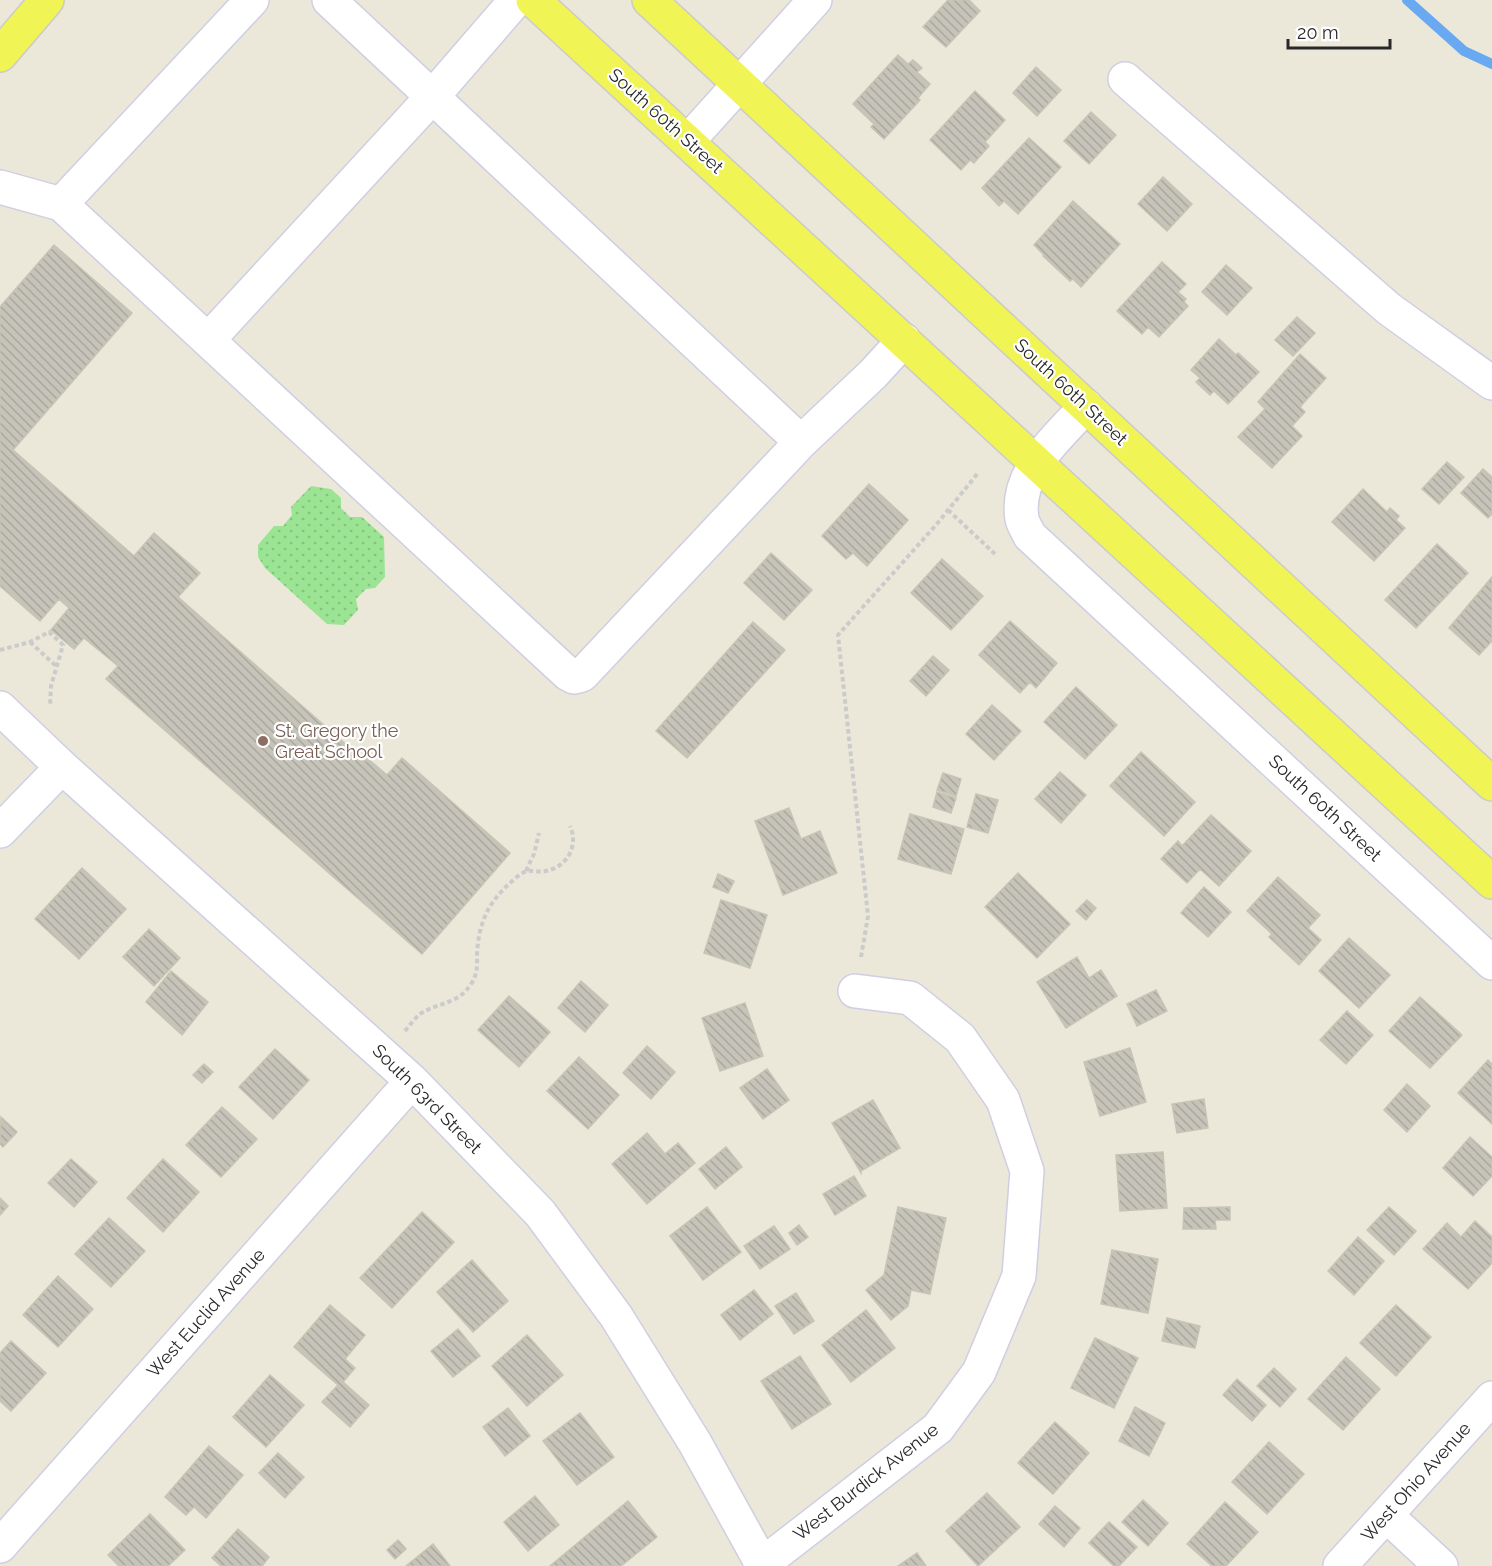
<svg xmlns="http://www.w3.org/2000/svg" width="1492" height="1566" font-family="Raleway,sans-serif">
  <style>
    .green { fill: url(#green-dots) }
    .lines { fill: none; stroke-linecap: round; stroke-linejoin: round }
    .stream { stroke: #68a9f1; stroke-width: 10 }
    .building { fill: url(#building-back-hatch); stroke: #c6c4b3; stroke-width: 1.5 }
    .minor-casing { stroke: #d0cee2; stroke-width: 36 }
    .major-casing { stroke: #cbcbcb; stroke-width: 36 }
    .path { stroke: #cbcbcb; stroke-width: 4; stroke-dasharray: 4.5 3; stroke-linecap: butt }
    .minor { stroke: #fff; stroke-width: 33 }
    .major { stroke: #f0f455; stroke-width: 33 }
    .education-dot { fill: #8d6e63; stroke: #fff; stroke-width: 2 }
    .labels { text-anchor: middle; stroke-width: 4.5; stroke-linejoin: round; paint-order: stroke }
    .street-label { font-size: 18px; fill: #282828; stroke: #fff }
    .education-label { font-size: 18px; fill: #785e54; stroke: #fff; text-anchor: start }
  </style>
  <defs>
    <pattern id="green-dots" width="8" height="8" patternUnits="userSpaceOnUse" patternTransform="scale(1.5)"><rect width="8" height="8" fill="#9ae493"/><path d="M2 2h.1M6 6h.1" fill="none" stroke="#85c47f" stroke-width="1.8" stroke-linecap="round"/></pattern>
    <pattern id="building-back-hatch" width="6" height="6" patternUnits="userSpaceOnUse" patternTransform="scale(1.5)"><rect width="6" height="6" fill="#c6c4b9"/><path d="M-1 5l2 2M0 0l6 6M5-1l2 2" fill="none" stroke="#aaa89f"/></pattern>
  </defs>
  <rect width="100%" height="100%" fill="#ebe8d9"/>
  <path class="green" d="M311 486 331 489 341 498V508L350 517H362L384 537 385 577 375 588 366 589 356 599 358 610 344 625 327 624 265 568 258 557V545L274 526H283L292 515 291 507Z"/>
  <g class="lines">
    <path class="stream" d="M1407 0 1464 51 1492 64"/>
  </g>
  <path class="building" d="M948 0H969L980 11 946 47 923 27Z
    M898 55 908 64 913 60 922 68 917 72 930 84 918 98 920 100 884 139 871 127 874 124 853 104Z
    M1036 67 1061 90 1037 116 1013 93Z
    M975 91 1005 120 985 142 989 146 974 163 970 160 961 170 930 140Z
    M1091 112 1116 135 1089 164 1064 141Z
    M1029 138 1061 167 1018 214 1004 201 999 206 982 188Z
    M1163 177 1192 204 1167 231 1138 204Z
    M1073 201 1120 244 1081 287 1073 279 1070 281 1043 256 1044 255 1034 245Z
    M54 245 132 313 13 450 134 556 154 533 200 573 178 597 365 761 367 758 387 775 402 758 510 853 422 954 106 679 118 666 84 638 74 649 51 630 69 608 59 599 40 621 0 586V307Z
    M1162 262 1186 284 1178 292 1186 299 1184 302 1188 306 1159 337 1148 327 1142 334 1117 311Z
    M1226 265 1252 288 1227 315 1202 292Z
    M1297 317 1315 333 1293 356 1275 340Z
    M1219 339 1236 355 1238 353 1259 372 1228 404 1214 391 1210 395 1196 382 1200 378 1191 370Z
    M1300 354 1326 378 1300 407 1305 412 1292 426 1302 436 1272 468 1238 437 1265 409 1258 402Z
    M1447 462 1464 477 1439 504 1422 489Z
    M1483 469 1492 477V514L1488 518 1461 493Z
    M869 484 908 520 867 566 853 553 846 559 822 536Z
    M1363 489 1387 512 1390 508 1399 516 1396 520 1405 528 1374 561 1332 522Z
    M1437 544 1468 573 1416 628 1385 600Z
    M771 553 812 590 784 620 744 583Z
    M942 559 983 596 951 630 911 593Z
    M1492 577V641L1479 655 1449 628Z
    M1010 621 1057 663 1036 688 1030 682 1020 693 979 655Z
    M753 622 785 650 687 758 656 731Z
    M933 656 949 670 926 696 910 681Z
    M1076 687 1117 725 1085 759 1044 722Z
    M992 705 1021 731 994 760 966 734Z
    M1141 752 1195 802 1164 836 1110 786Z
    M1060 772 1086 795 1061 823 1035 799Z
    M943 773 961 779 956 796 937 790Z
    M937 792 956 798 951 813 933 807Z
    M976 794 998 800 988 833 967 827Z
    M789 808 801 839 820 831 837 873 783 895 755 821Z
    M910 814 964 829 951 874 898 859Z
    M1211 815 1251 851 1219 886 1200 869 1187 883 1161 859 1178 841 1182 846Z
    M82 868 126 909 79 959 35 919Z
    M1018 873 1070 924 1037 958 985 907Z
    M718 874 734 881 728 893 713 887Z
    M1278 877 1320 915 1308 928 1321 940 1299 965 1269 937 1272 934 1247 911Z
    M1204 887 1231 912 1208 937 1181 913Z
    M721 900 767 915 750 968 704 953Z
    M1087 900 1096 908 1086 920 1076 911Z
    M149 929 180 958 154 986 123 957Z
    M1349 938 1390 975 1359 1008 1319 971Z
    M1077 957 1089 978 1101 970 1117 996 1066 1028 1037 982Z
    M171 971 208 1002 182 1035 146 1002Z
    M581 981 608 1005 585 1032 558 1008Z
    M1156 990 1167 1011 1137 1026 1127 1004Z
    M509 996 550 1032 519 1067 478 1030Z
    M1420 997 1462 1035 1430 1068 1389 1031Z
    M745 1003 763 1056 720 1071 702 1018Z
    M1347 1011 1373 1035 1346 1064 1320 1040Z
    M647 1046 675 1072 651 1099 623 1073Z
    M1130 1048 1146 1102 1100 1116 1084 1062Z
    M275 1049 309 1080 273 1119 239 1087Z
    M579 1057 619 1095 588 1129 547 1091Z
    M1488 1060 1492 1064V1124L1458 1093Z
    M204 1064 213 1072 202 1083 193 1075Z
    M767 1069 789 1100 763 1119 740 1088Z
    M1407 1084 1430 1106 1407 1132 1384 1110Z
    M1204 1099 1208 1128 1177 1133 1172 1104Z
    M873 1100 900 1148 861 1171V1173L832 1123Z
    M222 1107 257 1139 221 1177 186 1145Z
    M1 1117 17 1132 3 1147 0 1144Z
    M647 1133 665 1154 678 1143 695 1163 647 1204 612 1164Z
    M1470 1137 1492 1157V1176L1473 1196 1443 1168Z
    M726 1147 742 1167 715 1189 699 1169Z
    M1163 1152 1167 1208 1120 1211 1116 1155Z
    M71 1159 97 1182 74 1207 48 1183Z
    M163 1159 199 1192 163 1232 127 1198Z
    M854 1176 866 1196 835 1215 823 1194Z
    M0 1198 8 1206 0 1215Z
    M707 1207 741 1252 703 1280 670 1236Z
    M898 1207 946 1218 930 1294 911 1290 908 1306 891 1320 866 1290 884 1275Z
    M1230 1207V1220H1215L1216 1229H1183L1184 1208Z
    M1389 1207 1416 1231 1394 1255 1367 1230Z
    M422 1212 454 1242 392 1308 360 1278Z
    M109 1218 145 1251 111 1287 75 1254Z
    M1475 1221 1492 1237V1263L1468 1289 1423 1249 1447 1223 1461 1237Z
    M799 1225 808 1237 797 1245 789 1233Z
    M774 1226 790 1249 760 1269 744 1246Z
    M1358 1237 1384 1261 1354 1295 1328 1271Z
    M1112 1250 1158 1259 1148 1313 1101 1304Z
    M472 1260 508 1301 473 1332 437 1292Z
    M58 1276 93 1309 58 1347 23 1315Z
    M754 1290 773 1314 740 1340 721 1315Z
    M796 1293 814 1321 794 1334 775 1306Z
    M330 1305 365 1335 345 1359 355 1368 343 1382 369 1405 350 1427 322 1402 338 1385 294 1347Z
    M1396 1305 1431 1337 1396 1376 1360 1343Z
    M866 1310 895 1348 851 1382 822 1345Z
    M1167 1318 1200 1326 1195 1348 1162 1341Z
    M458 1329 480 1356 453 1377 431 1351Z
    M527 1335 563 1375 527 1406 492 1366Z
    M1095 1338 1138 1358 1114 1408 1071 1388Z
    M11 1341 46 1373 11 1411 0 1401V1353Z
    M800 1356 831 1404 792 1429 761 1381Z
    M1346 1357 1380 1389 1343 1430 1308 1399Z
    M1274 1368 1296 1389 1280 1407 1257 1386Z
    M270 1375 304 1405 266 1447 233 1417Z
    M1237 1379 1266 1405 1252 1421 1223 1395Z
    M1135 1407 1165 1423 1149 1456 1119 1441Z
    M508 1408 530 1436 505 1456 483 1427Z
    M580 1413 614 1457 577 1485 543 1441Z
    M1055 1422 1089 1453 1053 1494 1018 1463Z
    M1269 1442 1304 1474 1267 1514 1232 1482Z
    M209 1446 243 1475 206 1518 194 1507 186 1515 165 1497Z
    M278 1453 304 1477 285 1498 259 1473Z
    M987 1493 1020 1527 978 1566 946 1531Z
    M535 1496 559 1525 528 1551 504 1522Z
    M1143 1500 1168 1523 1148 1546 1122 1522Z
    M628 1501 657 1537 621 1566H550Z
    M1225 1502 1258 1532 1226 1566H1212L1187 1544Z
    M1055 1506 1080 1528 1064 1547 1039 1524Z
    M150 1514 185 1550 168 1566H119L108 1555Z
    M1109 1522 1137 1547 1119 1566H1114L1089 1543Z
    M238 1529 269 1557 262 1566H221L212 1558Z
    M398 1540 406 1549 395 1559 387 1550Z
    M433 1544 450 1566H406Z
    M917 1553 926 1566H898Z"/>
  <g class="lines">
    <g class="minor-casing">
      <path id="minor" d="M329 0 801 442
        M1125 79 1389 309 1492 383
        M688 141 815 0
        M0 187 61 204 568 674 574 677 582 675 801 442 873 374 904 340
        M61 204 252 0
        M209 339 433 96 516 0
        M1086 406C1059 437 1014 472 1022 519 1023 524 1027 530 1030 536L1492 963
        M0 708 62 767 412 1081 540 1213 616 1316 695 1443 763 1566
        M0 831 62 767
        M1387 1516 1441 1566
        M0 1546 412 1081
        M760 1566 938 1428 979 1372 1019 1276 1027 1171 1003 1100 960 1038 910 998 855 991
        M1340 1566 1492 1398"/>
    </g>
    <g class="major-casing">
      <path id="major" d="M533 0 1492 882
        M649 0 1492 784
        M0 55 47 0"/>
    </g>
    <path class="path" d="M948 510 995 554
      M30 642 56 666
      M0 650 30 642 49 632 63 645 51 686 50 706
      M526 871 534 854 539 833
      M861 957 868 916 838 635 936 525 978 473
      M405 1031C410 1025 415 1018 420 1014 438 1002 458 1005 471 984 478 974 477 965 477 953 479 924 487 904 509 884 513 880 521 873 527 871 533 870 540 873 546 871 567 867 579 846 570 826"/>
    <use href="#minor" class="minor"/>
    <use href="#major" class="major"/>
  </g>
  <circle class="education-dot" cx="263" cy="741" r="6"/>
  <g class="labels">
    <g class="street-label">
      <text transform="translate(666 121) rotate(42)" y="6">South 60th Street</text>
      <text transform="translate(1071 392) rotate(43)" y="6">South 60th Street</text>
      <text transform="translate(1325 808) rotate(43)" y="6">South 60th Street</text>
      <text transform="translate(427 1099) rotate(45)" y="6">South 63rd Street</text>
      <text transform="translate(206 1313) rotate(-48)" y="6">West Euclid Avenue</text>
      <text transform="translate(866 1482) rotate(-38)" y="6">West Burdick Avenue</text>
      <text transform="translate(1416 1482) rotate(-48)" y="6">West Ohio Avenue</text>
    </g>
    <g class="education-label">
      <text x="275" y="737">St. Gregory the<tspan x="275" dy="21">Great School</tspan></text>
    </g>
  </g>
  <path d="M1288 39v9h102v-9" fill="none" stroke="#282828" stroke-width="3"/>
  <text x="1297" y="39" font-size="18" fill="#282828" stroke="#ffffff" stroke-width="4.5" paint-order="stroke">20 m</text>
</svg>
